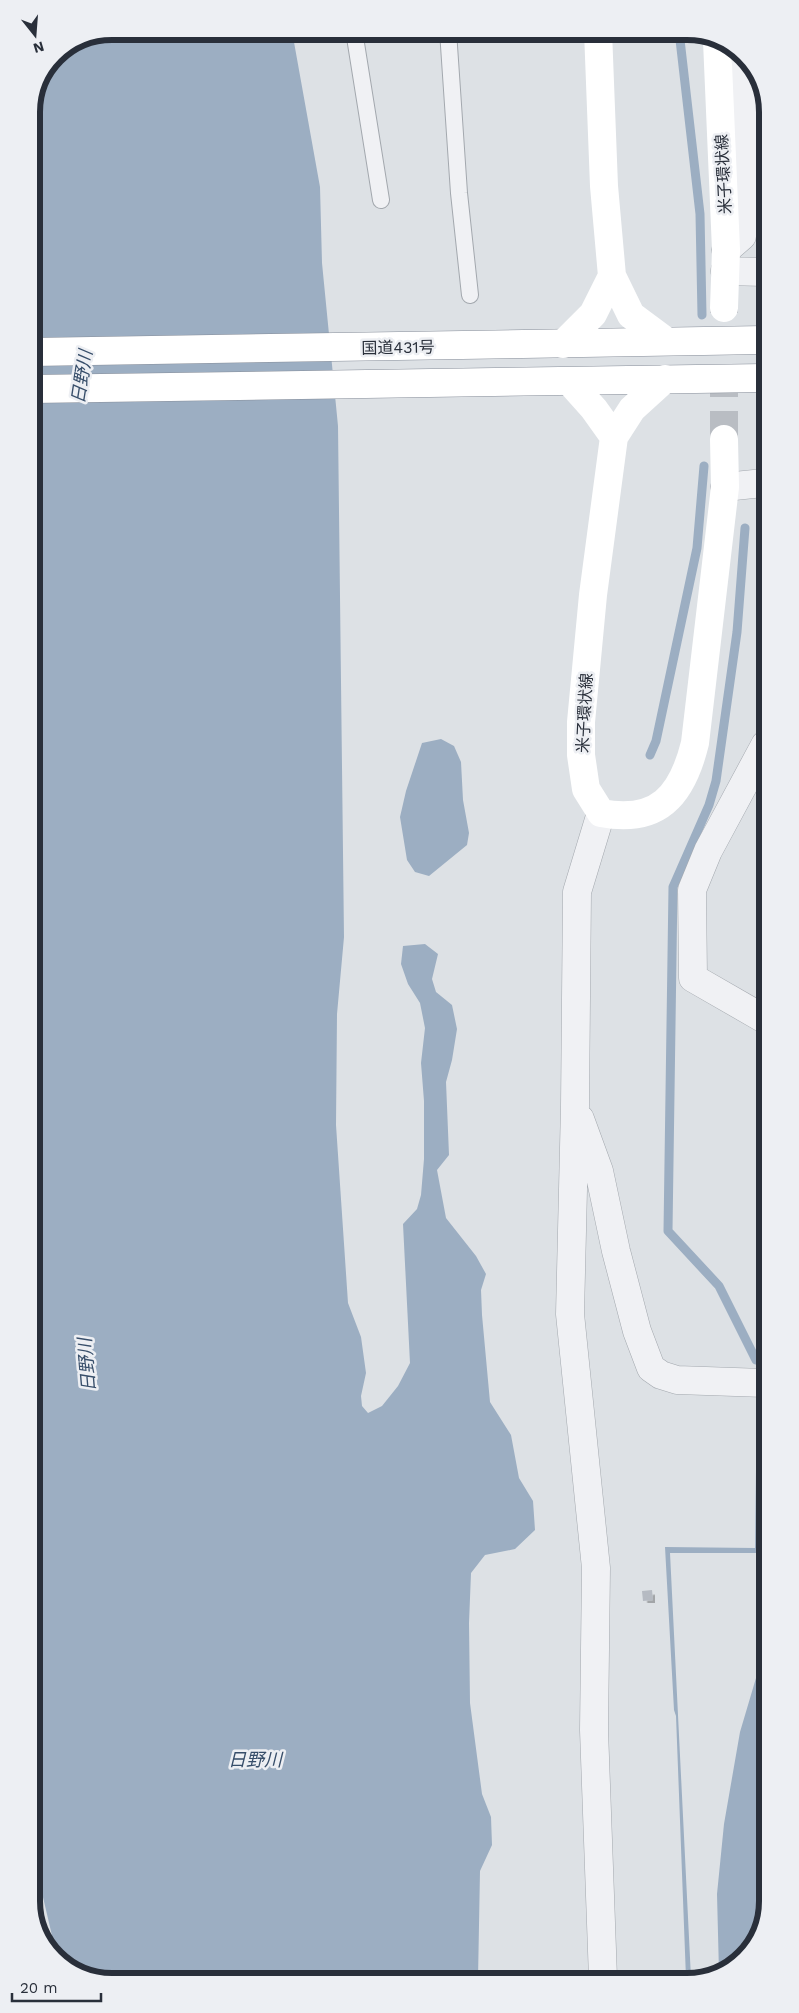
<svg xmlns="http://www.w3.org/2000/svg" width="799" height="2013" font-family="'Work Sans','Noto Sans JP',sans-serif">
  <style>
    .water { fill: #9caec2 }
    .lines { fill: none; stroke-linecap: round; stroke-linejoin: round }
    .stream { stroke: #9caec2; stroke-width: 9 }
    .building { fill: #b5bac2; filter: url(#shadow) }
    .secondary-tunnel { stroke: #b9bdc3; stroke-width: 28; stroke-dasharray: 28 14; stroke-linecap: butt }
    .service-casing { stroke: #a3a8ae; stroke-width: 18 }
    .minor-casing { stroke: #a3a8ae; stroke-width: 29 }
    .trunk-casing { stroke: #878e9a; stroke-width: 29 }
    .service { stroke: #f0f1f4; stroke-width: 16 }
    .minor { stroke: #f0f1f4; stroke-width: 28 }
    .secondary { stroke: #fff; stroke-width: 28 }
    .trunk { stroke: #fff; stroke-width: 28 }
    .labels { text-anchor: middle; stroke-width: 5; stroke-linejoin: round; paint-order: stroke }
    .street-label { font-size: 16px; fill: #292f3a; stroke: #edeff3 }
    .water-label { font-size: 18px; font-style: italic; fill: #374e6a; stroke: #edeff3 }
    .rim { fill: none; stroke: #292f3a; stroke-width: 6 }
  </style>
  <defs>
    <filter id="shadow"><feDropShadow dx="4.5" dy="4.5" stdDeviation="0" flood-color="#0004"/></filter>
  </defs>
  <rect width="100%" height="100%" fill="#dde1e5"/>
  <path class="water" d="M112 31H292L320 187 322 263 338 426 344 937 337 1014 336 1125 348 1303 361 1337 366 1373 361 1396 362 1406 368 1413 382 1406 398 1386 410 1363 403 1224 417 1209 421 1195 424 1159V1101L421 1063 425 1028 420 1003 408 984 401 964 403 946 425 944 438 954 432 979 436 992 452 1005 457 1029 452 1060 446 1082 449 1155 437 1170 446 1218 476 1256 486 1274 481 1290 482 1315 490 1402 511 1435 519 1478 533 1501 535 1530 515 1549 485 1555 471 1573 469 1623 470 1703 482 1794 491 1817 492 1845 480 1871 478 1979 106 1982 63 1965 57 1957 35 1863 31 107 55 55Z
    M441 739 454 746 461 762 463 800 469 833 467 845 429 876 415 872 407 860 400 817 406 791 422 743Z
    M757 1391H761L760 1553H670L691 1978H686L676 1716 674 1710 665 1547 755 1548Z
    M767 1641 768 1901 751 1950 719 1973 717 1894 724 1824 740 1732Z"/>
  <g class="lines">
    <path class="stream" d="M679 31 700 214 702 315
      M756 213V229
      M745 528 737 632 716 781 709 805 673 887 668 1231 719 1286 756 1360
      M650 755 656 741 697 548 704 466"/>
  </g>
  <path class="building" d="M652 1590 653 1600 643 1601 642 1591Z"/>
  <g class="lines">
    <path class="secondary-tunnel" d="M724 439V308"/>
    <g class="service-casing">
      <path id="service" d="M354 31 381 200
        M448 31 459 193 470 295"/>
    </g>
    <g class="minor-casing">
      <path id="minor" d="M726 250 742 236 746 167V61
        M725 271 764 272
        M725 487 764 483
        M765 745 708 851 692 890 693 978 766 1020
        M601 813 577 892 575 1106 570 1314 596 1568 594 1730 603 1978
        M580 1119 599 1171 616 1251 637 1331 651 1368 661 1375 677 1380 767 1383"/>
    </g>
    <g class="trunk-casing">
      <path id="trunk" d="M32 352 764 340
        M32 389 764 378"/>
    </g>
    <use href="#service" class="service"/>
    <use href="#minor" class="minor"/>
    <path class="secondary" d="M598 31 604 186 612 276 631 315 666 341
      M717 41 726 250 724 308
      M563 344 593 314 612 276
      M665 379 632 409 614 437 593 595 581 722V755L586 789 601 813C658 824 682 796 695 743L725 487 724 439
      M569 381 594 409 614 437"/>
    <use href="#trunk" class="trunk"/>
  </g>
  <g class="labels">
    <g class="street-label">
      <text transform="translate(723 174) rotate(-93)" y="6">米子環状線</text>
      <text transform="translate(398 347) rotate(-1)" y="6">国道431号</text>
      <text transform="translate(584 713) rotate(-87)" y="6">米子環状線</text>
    </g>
    <g class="water-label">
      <text transform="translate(82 377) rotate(-81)" y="6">日野川</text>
      <text transform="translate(87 1365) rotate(-95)" y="6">日野川</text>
      <text x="255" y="1766">日野川</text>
    </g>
  </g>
  <path d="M0 0H799V2013H0ZM112 40H687A72 72 0 0 1 759 112V1901A72 72 0 0 1 687 1973H112A72 72 0 0 1 40 1901V112A72 72 0 0 1 112 40Z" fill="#edeff3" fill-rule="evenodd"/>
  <path class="rim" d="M112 40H687A72 72 0 0 1 759 112V1901A72 72 0 0 1 687 1973H112A72 72 0 0 1 40 1901V112A72 72 0 0 1 112 40Z"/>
  <g transform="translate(35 35) rotate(163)" stroke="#edeff3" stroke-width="4" paint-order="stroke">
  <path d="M0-4L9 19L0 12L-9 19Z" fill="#292f3a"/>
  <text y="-8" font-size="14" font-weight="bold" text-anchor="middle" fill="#292f3a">N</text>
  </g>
  <path d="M12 1993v8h89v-8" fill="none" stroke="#292f3a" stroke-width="2.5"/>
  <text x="20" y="1993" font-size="15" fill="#292f3a" stroke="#edeff3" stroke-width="4" paint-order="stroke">20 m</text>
</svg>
